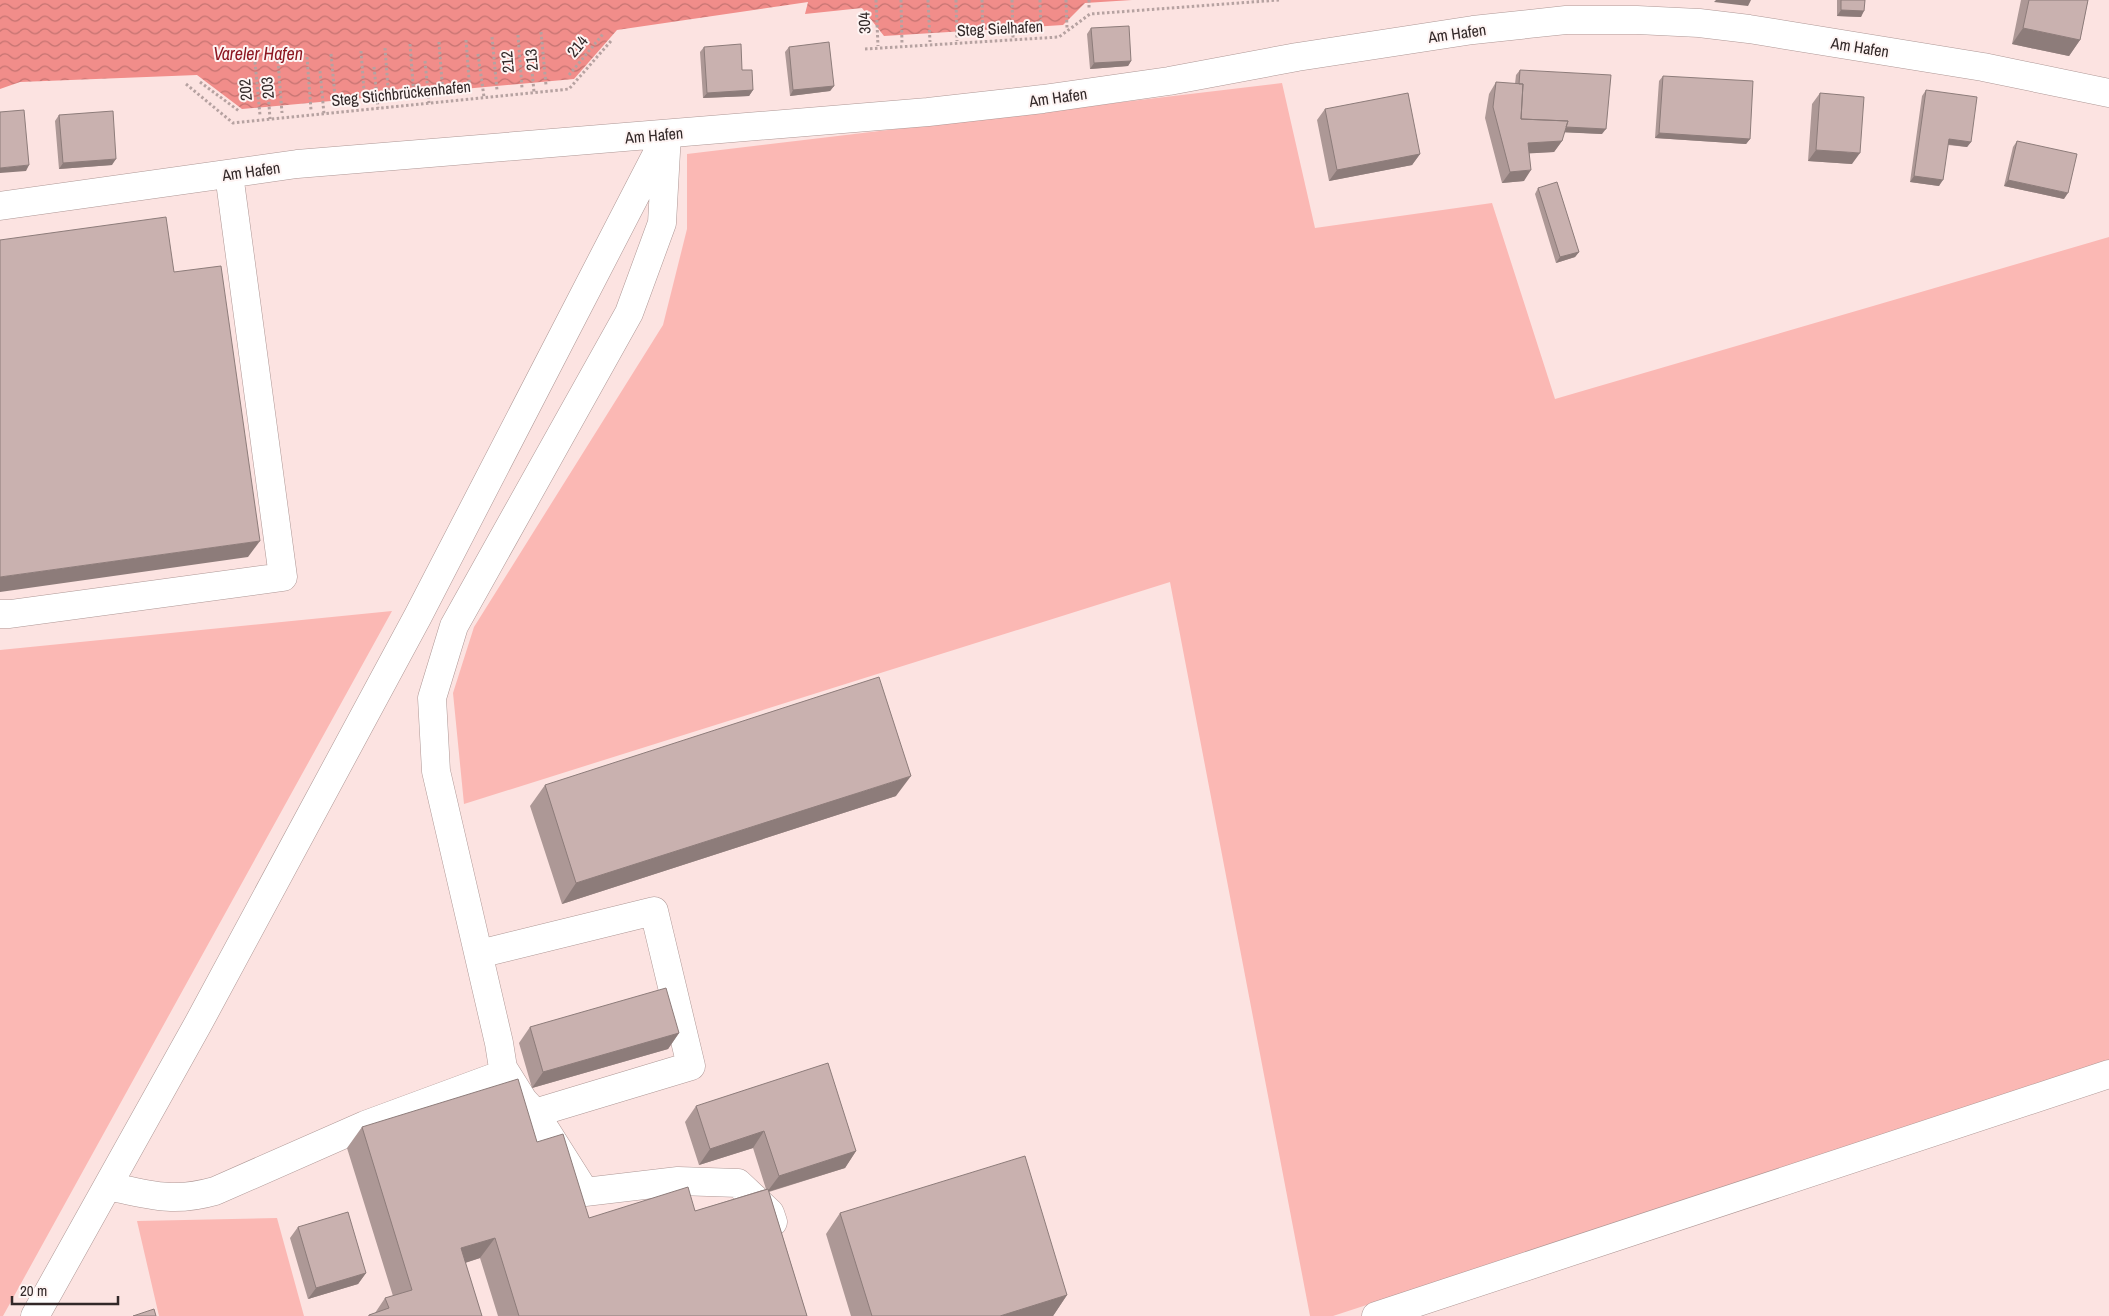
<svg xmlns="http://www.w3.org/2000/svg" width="2109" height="1316" font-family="'Archivo Narrow',sans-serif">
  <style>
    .grass { fill: #fbb8b4 }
    .water { fill: url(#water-waves) }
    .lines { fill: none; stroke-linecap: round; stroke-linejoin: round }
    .minor-casing { stroke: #ae9795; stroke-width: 29 }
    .path { stroke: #b6a2a1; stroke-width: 3; stroke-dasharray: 2.5 2.5; stroke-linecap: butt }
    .minor { stroke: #fff; stroke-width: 28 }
    .wall { fill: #ad9896 }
    .shaded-wall { fill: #8d7c7a }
    .building { fill: #c9b1af; stroke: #8d7c7a }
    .labels { text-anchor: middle; stroke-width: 4; stroke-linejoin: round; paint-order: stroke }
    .street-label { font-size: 16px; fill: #322828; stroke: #fef4f3 }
    .water-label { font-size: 18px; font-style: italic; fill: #8d1722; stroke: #fef4f3 }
  </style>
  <defs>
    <pattern id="water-waves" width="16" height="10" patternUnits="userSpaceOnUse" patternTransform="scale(1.25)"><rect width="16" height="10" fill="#f18d8a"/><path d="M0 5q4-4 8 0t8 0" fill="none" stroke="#c47371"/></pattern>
  </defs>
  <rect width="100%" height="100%" fill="#fce3e1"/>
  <path class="grass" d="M1282 83 1315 228 1492 203 1555 399 2109 237V1062L1333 1316H1310L1170 582 464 804 453 693 474 627 663 325 687 229V154Z
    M392 611 3 1316H0V650Z
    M277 1218 304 1316H159L137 1221Z"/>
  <path class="water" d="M0 0H1132L1085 3 1063 25 884 36 862 8 805 14 808 2 617 30 574 79 242 109 197 75 20 82 0 89Z"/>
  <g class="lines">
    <g class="minor-casing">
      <path id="minor" d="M667 134 662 223 629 313 454 626 432 698 436 771 499 1043 503 1068 523 1100 535 1113 585 1192 678 1181 738 1183 770 1213 773 1222
        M0 206 297 164 928 112 1043 99 1169 81 1297 57 1473 30 1566 20H1637L1699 23 1749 29 1983 67 2109 93
        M0 614H10L283 577 229 174
        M479 954 654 911 691 1066 535 1113
        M108 1186C150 1195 173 1203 215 1191L365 1125 506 1073
        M35 1316 198 1024 418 616 663 142
        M1376 1316 2109 1074"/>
    </g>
    <path class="path" d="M876 0 878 46
      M901 0 902 44
      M928 0 930 42
      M956 0 957 41
      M982 0 983 40
      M1012 0 1013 38
      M1040 0 1041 35
      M1066 0 1067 28
      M1089 0V10
      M541 32 546 85
      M518 35 522 88
      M492 37 497 90
      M466 40 470 92
      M439 42 443 95
      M410 44 414 97
      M385 48 389 101
      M530 49 534 92
      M865 49 1059 37 1090 14 1279 0
      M361 51 365 104
      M331 54 336 107
      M478 54 484 97
      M307 57 311 110
      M278 61 282 113
      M425 61 429 103
      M255 62 260 115
      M374 67 378 108
      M320 71 324 114
      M569 75 603 34
      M267 77 270 119
      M200 82 239 111
      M186 84 233 123 569 89 611 41"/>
    <use href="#minor" class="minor"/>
  </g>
  <path class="wall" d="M1837 0H1865L1861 17 1837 16Z
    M2021 0H2088L2080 40 2069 56 2012 44Z
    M1091 28 1131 61 1128 66 1090 69 1087 34Z
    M704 47 742 70 753 90 749 96 703 98 700 52Z
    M789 47 834 86 830 91 790 96 785 52Z
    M1520 70 1602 134 1564 132 1562 141 1554 152 1529 153 1524 181 1502 183 1485 118 1489 94 1496 82 1515 84 1516 75Z
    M1663 76 1750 139 1746 144 1655 138 1659 81Z
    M1926 90 1971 142 1967 147 1948 145 1939 186 1910 182 1922 96Z
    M1820 93 1852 164 1808 161 1812 104Z
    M1325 109 1420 154 1412 165 1329 181 1317 120Z
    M59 115 112 165 59 169 55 121Z
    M2017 141 2064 199 2004 186 2013 147Z
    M1538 188 1579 252 1575 257 1556 263 1535 194Z
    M545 785 896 796 562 904 530 806Z
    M530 1027 679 1033 668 1049 532 1088 519 1043Z
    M696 1106 856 1151 845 1168 769 1192 807 1316H498L480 1258 465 1263 482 1316H368L369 1315 375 1313 385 1298 393 1296 347 1148 362 1127 537 1142 589 1218 695 1211 766 1189 753 1148 699 1165 685 1122Z
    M840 1213 1067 1295 1053 1316H851L826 1234Z
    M298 1227 366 1273 358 1284 308 1299 290 1238Z"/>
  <path class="shaded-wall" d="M1716 0H1751L1748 6 1714 2Z
    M1841 10 1864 11 1861 17 1837 16Z
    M2023 28 2080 40 2069 56 2012 44Z
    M1131 61 1128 66 1090 69 1094 63Z
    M834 86 830 91 790 96 793 90Z
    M753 90 749 96 703 98 707 93Z
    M1517 124 1606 129 1602 134 1513 130Z
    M1659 133 1750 139 1746 144 1655 138Z
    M1949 139 1971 142 1967 147 1945 144Z
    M1562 141 1554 152 1520 154 1528 143Z
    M1816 150 1860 153 1852 164 1808 161Z
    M1420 154 1412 165 1329 181 1337 170Z
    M116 159 112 165 59 169 63 163Z
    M29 165 26 171 0 173V168Z
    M1531 170 1524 181 1502 183 1510 172Z
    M1914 176 1943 180 1939 186 1910 182Z
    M2008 180 2068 193 2064 199 2004 186Z
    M1579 252 1575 257 1556 263 1560 257Z
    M260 541 248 557 0 592V577Z
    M911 776 896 796 562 904 576 883Z
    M679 1033 668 1049 532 1088 543 1072Z
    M764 1131 753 1148 699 1165 710 1149Z
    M856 1151 845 1168 767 1192 779 1176Z
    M495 1238 480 1258 446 1269 461 1248Z
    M366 1273 358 1284 308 1299 316 1288Z
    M1067 1295 1053 1316H1000Z"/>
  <path class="building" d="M1841 0H1865L1864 11 1841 10Z
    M2029 0H2088L2080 40 2023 28Z
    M1129 26 1131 61 1094 63 1091 28Z
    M829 42 834 86 793 90 789 47Z
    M741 44 742 70H752L753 90 707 93 704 47Z
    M1520 70 1611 75 1606 129 1566 127 1568 121 1521 119 1523 84H1519Z
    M1663 76 1753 81 1750 139 1659 133Z
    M1496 82 1523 84 1521 119 1568 121 1562 141 1528 143 1531 170 1510 172 1493 107Z
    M1926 90 1977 97 1971 142 1949 139 1943 180 1914 176Z
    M1408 93 1420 154 1337 170 1325 109Z
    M1820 93 1864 97 1860 153 1816 150Z
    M24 110 29 165 0 168V112Z
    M113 111 116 159 63 163 59 115Z
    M2017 141 2077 154 2068 193 2008 180Z
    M1557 182 1579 252 1560 257 1538 188Z
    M166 217 174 272 221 266 260 541 0 577V240Z
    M879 677 911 776 576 883 545 785Z
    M666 988 679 1033 543 1072 530 1027Z
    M828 1063 856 1151 779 1176 764 1131 710 1149 696 1106Z
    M518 1079 537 1142 563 1134 589 1218 688 1187 695 1211 768 1189 807 1316H519L495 1238 461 1248 482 1316H369V1315L389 1308 385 1298 412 1290 362 1127Z
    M1025 1156 1067 1295 1000 1316H872L840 1213Z
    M348 1212 366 1273 316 1288 298 1227Z
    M154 1309 156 1316H133Z"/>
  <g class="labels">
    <g class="street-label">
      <text transform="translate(864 23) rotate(-92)" y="6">304</text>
      <text transform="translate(1000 28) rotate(-3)" y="6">Steg Sielhafen</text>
      <text transform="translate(1457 33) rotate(-8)" y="6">Am Hafen</text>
      <text transform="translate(577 46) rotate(-50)" y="6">214</text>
      <text transform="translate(1860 47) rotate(9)" y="6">Am Hafen</text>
      <text transform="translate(531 60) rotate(-95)" y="6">213</text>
      <text transform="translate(507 62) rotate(-95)" y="6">212</text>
      <text transform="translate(267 88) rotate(-95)" y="6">203</text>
      <text transform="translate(245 90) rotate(-95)" y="6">202</text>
      <text transform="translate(401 93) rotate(-6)" y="6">Steg Stichbrückenhafen</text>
      <text transform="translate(1058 97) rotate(-8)" y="6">Am Hafen</text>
      <text transform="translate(654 135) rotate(-5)" y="6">Am Hafen</text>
      <text transform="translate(251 171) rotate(-8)" y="6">Am Hafen</text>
    </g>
    <g class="water-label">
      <text x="258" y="60">Vareler Hafen</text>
    </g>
  </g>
  <path d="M12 1296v8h106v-8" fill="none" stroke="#322828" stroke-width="2.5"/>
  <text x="20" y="1296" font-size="15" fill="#322828" stroke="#fef4f3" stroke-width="4" paint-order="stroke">20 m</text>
</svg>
